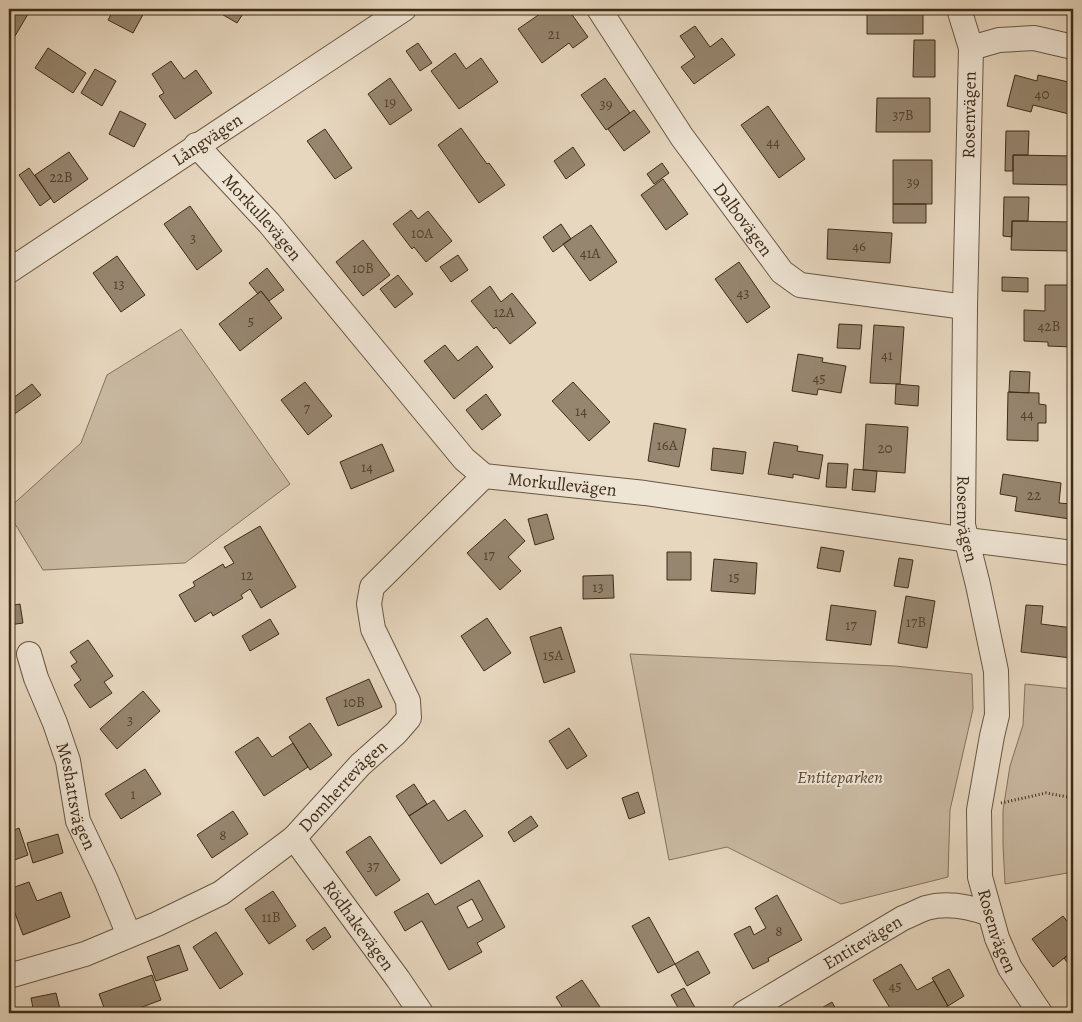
<svg xmlns="http://www.w3.org/2000/svg" width="1082" height="1022" font-family="Alegreya,serif">
  <style>
    .green { fill: #cabaa3; stroke: #84735e }
    .building { fill: #96856f; stroke: #3e2c18; fill-rule: evenodd }
    .lines { fill: none; stroke-linecap: round; stroke-linejoin: round }
    .minor-casing { stroke: #685742; stroke-width: 26 }
    .path { stroke: #3e2c18; stroke-width: 3; stroke-dasharray: 1 2.5; stroke-linecap: butt }
    .minor { stroke: #efe5d5; stroke-width: 24 }
    .labels { text-anchor: middle; stroke-width: 4; stroke-linejoin: round; paint-order: stroke }
    .number-label { font-size: 15px; fill: #54422e }
    .street-label { font-size: 18px; fill: #3e2c18; stroke: #efe5d5 }
    .park-label { font-size: 18px; font-style: italic; fill: #5a4834; stroke: #efe5d5 }
  </style>
  <rect width="100%" height="100%" fill="#e7d7bf"/>
  <filter id="stains"><feTurbulence type="fractalNoise" baseFrequency=".004" numOctaves="4"/><feColorMatrix values="0 0 0 0 .2 0 0 0 0 .09 0 0 0 0 .02 0 0 0 .5 -.17"/></filter>
  <radialGradient id="worn" r=".72"><stop offset=".6" stop-color="#630" stop-opacity="0"/><stop offset="1" stop-color="#630" stop-opacity=".3"/></radialGradient>
  <path class="green" d="M181 329 290 484 185 563 43 570 9 514V508L81 443 107 375Z
    M630 654 895 666 972 674 973 709 950 810 948 877 841 904 727 847 669 860Z
    M1025 684 1073 689V872L1005 884 1003 845V810L1010 766 1023 725Z"/>
  <path class="building" d="M9 9H31L15 36 9 33Z
    M114 9H146L133 33 108 20Z
    M213 9H246L237 23Z
    M547 9H552L555 13 562 9H568L588 37 573 48 569 43 542 63 518 29Z
    M867 9H923V34H867Z
    M695 26 710 47 722 38 735 55 694 84 681 67 695 57 680 36Z
    M914 40H935V77H913Z
    M418 43 432 63 420 71 406 51Z
    M48 48 86 73 73 93 35 68Z
    M455 53 466 69 481 58 498 82 459 109 431 71Z
    M171 61 184 79 196 70 212 93 175 119 159 96 164 93 152 74Z
    M95 69 116 81 102 106 81 93Z
    M1015 75 1037 81 1038 75 1073 83V115L1033 105 1031 112 1007 106Z
    M390 78 412 110 390 125 368 94Z
    M605 78 630 113 606 130 581 95Z
    M877 98H930V132H876Z
    M768 106 805 159 779 178 741 125Z
    M634 110 650 132 624 151 608 129Z
    M120 111 146 124 134 147 109 134Z
    M461 128 487 164 489 163 505 185 479 203 438 145Z
    M325 129 352 168 335 179 307 141Z
    M1006 131H1029L1028 155H1013V171H1005Z
    M573 147 585 165 566 179 554 161Z
    M69 152 88 179 54 203 35 175Z
    M1013 155 1073 156V185L1013 184Z
    M893 160H932V204H893Z
    M662 163 669 173 654 184 647 174Z
    M29 168 51 198 40 206 19 175Z
    M663 179 688 214 666 230 641 195Z
    M1004 197H1029L1028 221H1012V237L1003 236Z
    M893 204H926V223H893Z
    M190 206 222 251 197 270 164 224Z
    M411 210 418 219 428 211 452 241 426 262 414 247 412 249 393 224Z
    M1012 221 1073 222V251L1011 250Z
    M561 224 571 239 553 252 543 237Z
    M591 225 617 262 590 281 563 244Z
    M828 229 892 233 890 263 827 259Z
    M363 240 390 275 363 296 336 262Z
    M458 255 468 270 451 282 440 267Z
    M117 256 145 295 121 312 93 273Z
    M739 262 770 307 747 323 715 279Z
    M267 268 284 290 269 301 261 291 258 294 249 283Z
    M398 275 413 294 395 308 380 289Z
    M1002 277 1028 278V292L1002 291Z
    M1045 285H1073V347L1048 346V342L1024 341V310L1045 311Z
    M490 286 501 302 512 293 536 323 510 344 496 327 494 329 471 301Z
    M261 291 282 318 240 351 219 324Z
    M839 324 862 325 860 349 837 348Z
    M874 325 904 327 900 384 870 383Z
    M445 345 458 361 477 346 493 367 454 399 424 361Z
    M798 354 823 358 822 362 846 366 841 393 818 389 817 395 792 391Z
    M1010 371 1030 372 1029 393 1009 392Z
    M305 382 332 416 308 435 281 400Z
    M573 382 610 422 589 441 552 401Z
    M32 384 41 395 9 418V393L13 398Z
    M896 384 919 386 918 406 895 404Z
    M1008 392 1039 393V404L1046 405V423H1038V441L1007 440Z
    M486 394 501 415 482 430 466 410Z
    M654 423 686 429 679 467 648 461Z
    M866 424 908 427 905 473 863 470Z
    M774 442 798 446 797 451 823 455 819 479 793 474V478L768 474Z
    M382 444 394 471 351 489 340 462Z
    M713 448 746 452 743 474 711 470Z
    M828 463 848 464 846 488 826 487Z
    M854 469 877 471 875 492 852 490Z
    M1003 474 1061 483 1059 503 1072 504 1070 519 1015 511 1017 497 1000 494Z
    M547 514 554 539 535 545 528 519Z
    M505 519 525 541 508 557 521 571 500 590 467 553Z
    M260 526 296 587 261 608 250 589 241 595 243 598 213 616 211 612 195 622 179 595 195 586 193 582 223 564 225 568 234 563 224 547Z
    M821 547 844 551 840 572 817 568Z
    M667 552H691V580H667Z
    M899 558 913 560 908 588 894 586Z
    M714 559 757 563 755 594 711 591Z
    M613 575 614 598 583 599V576Z
    M906 596 935 601 927 648 898 643Z
    M20 604 23 623 9 625V606Z
    M831 605 876 611 871 645 826 640Z
    M1026 605 1043 606 1041 624 1073 628 1071 658 1021 652Z
    M487 618 511 653 484 671 461 636Z
    M270 619 279 634 250 651 242 636Z
    M561 627 575 672 544 683 530 637Z
    M88 640 113 676 104 682 112 693 90 708 74 685 81 680 71 666 77 662 70 652Z
    M369 679 382 707 338 726 326 698Z
    M143 691 160 711 117 749 100 729Z
    M310 723 332 755 310 770 289 737Z
    M569 728 587 756 567 769 549 741Z
    M258 737 272 757 293 743 308 767 264 796 235 752Z
    M9 769 14 802H9Z
    M145 769 161 794 121 819 105 794Z
    M414 784 427 804 409 816 396 796Z
    M638 792 645 813 629 819 622 798Z
    M434 800 448 821 465 810 483 836 441 864 409 816Z
    M233 811 248 834 212 858 197 835Z
    M531 816 538 826 514 842 508 832Z
    M19 828 28 855 9 862V832Z
    M58 834 63 853 33 863 27 843Z
    M370 836 400 880 376 896 346 852Z
    M479 880 505 927 477 943 482 952 449 970 422 921 405 931 394 912 428 893 435 905ZM472 899 483 920 468 928 457 907Z
    M29 882 37 901 61 892 70 917 23 935 9 897V889Z
    M273 891 296 926 269 944 245 909Z
    M777 895 802 940 768 958 769 961 753 969 734 934 750 926 754 935 766 928 755 908Z
    M1063 916 1073 929V951L1053 967 1032 939Z
    M649 917 675 964 658 973 632 926Z
    M325 927 331 937 313 950 306 940Z
    M216 932 243 974 220 989 193 947Z
    M179 945 188 970 156 981 147 957Z
    M698 951 710 973 687 986 675 964Z
    M1073 951V970L1064 958Z
    M901 964 917 990 934 981 948 1006 936 1013H893L873 980Z
    M949 969 964 996 948 1006 932 978Z
    M152 975 161 1000 126 1013H106L99 994Z
    M582 980 604 1013H566L556 997Z
    M684 988 698 1013H681L671 995Z
    M56 993 61 1013H34L31 998Z
    M832 1002 838 1013H813Z"/>
  <g class="lines">
    <g class="minor-casing">
      <g id="minor">
        <path id="s1" d="M599 9 682 137 782 272 800 285 965 307"/>
        <path id="s2" d="M959 9 971 48 965 307 963 525 978 585 996 671 997 715 992 736 979 810 980 877 997 938 1010 968 1040 1013"/>
        <path d="M971 48 999 40 1034 38 1073 47"/>
        <path id="s3" d="M196 145 269 223 464 459 484 476 645 493 968 540 1073 553"/>
        <path id="s4" d="M9 271 404 9"/>
        <path id="s5" d="M29 654 36 678 55 723 68 761 78 821 106 880 129 935"/>
        <path id="s6" d="M294 838 398 979 421 1013"/>
        <path id="s7" d="M9 976 85 954 157 924 221 893 294 838 360 765 396 733 409 718 408 701 373 629 369 604 372 587 484 476"/>
        <path id="s8" d="M744 1013 903 918C911 915 918 911 926 908 946 902 971 907 990 914"/>
      </g>
    </g>
    <path class="path" d="M1001 803 1046 793 1073 798"/>
    <use href="#minor" class="minor"/>
  </g>
  <g class="labels">
    <g class="number-label">
      <text x="554" y="39">21</text>
      <text x="1042" y="99">40</text>
      <text x="390" y="107">19</text>
      <text x="606" y="109">39</text>
      <text x="903" y="120">37B</text>
      <text x="773" y="147">44</text>
      <text x="61" y="182">22B</text>
      <text x="913" y="187">39</text>
      <text x="422" y="238">10A</text>
      <text x="193" y="243">3</text>
      <text x="859" y="251">46</text>
      <text x="590" y="258">41A</text>
      <text x="363" y="273">10B</text>
      <text x="119" y="289">13</text>
      <text x="743" y="298">43</text>
      <text x="504" y="317">12A</text>
      <text x="251" y="326">5</text>
      <text x="1049" y="331">42B</text>
      <text x="887" y="360">41</text>
      <text x="819" y="383">45</text>
      <text x="307" y="413">7</text>
      <text x="581" y="416">14</text>
      <text x="1027" y="419">44</text>
      <text x="667" y="450">16A</text>
      <text x="885" y="453">20</text>
      <text x="367" y="472">14</text>
      <text x="1034" y="500">22</text>
      <text x="489" y="560">17</text>
      <text x="247" y="580">12</text>
      <text x="734" y="582">15</text>
      <text x="598" y="592">13</text>
      <text x="916" y="627">17B</text>
      <text x="851" y="630">17</text>
      <text x="553" y="660">15A</text>
      <text x="354" y="707">10B</text>
      <text x="130" y="725">3</text>
      <text x="133" y="799">1</text>
      <text x="223" y="840">8</text>
      <text x="373" y="871">37</text>
      <text x="271" y="922">11B</text>
      <text x="779" y="936">8</text>
      <text x="895" y="991">45</text>
    </g>
    <g class="street-label">
      <text transform="translate(969 115) rotate(-89)" y="6">Rosenvägen</text>
      <text dy="6" stroke="none"><textPath href="#s4" startOffset="238">Långvägen</textPath></text>
      <text dy="6" stroke="none"><textPath href="#s3" startOffset="98">Morkullevägen</textPath></text>
      <text dy="6" stroke="none"><textPath href="#s1" startOffset="255">Dalbovägen</textPath></text>
      <text dy="6" stroke="none"><textPath href="#s3" startOffset="518">Morkullevägen</textPath></text>
      <text dy="6" stroke="none"><textPath href="#s2" startOffset="512">Rosenvägen</textPath></text>
      <text dy="6" stroke="none"><textPath href="#s7" startOffset="391">Domherrevägen</textPath></text>
      <text dy="6" stroke="none"><textPath href="#s5" startOffset="150">Meshattsvägen</textPath></text>
      <text dy="6" stroke="none"><textPath href="#s6" startOffset="109">Rödhakevägen</textPath></text>
      <text dy="6" stroke="none"><textPath href="#s2" startOffset="932">Rosenvägen</textPath></text>
      <text dy="6" stroke="none"><textPath href="#s8" startOffset="138">Entitevägen</textPath></text>
    </g>
    <g class="park-label">
      <text x="840" y="783">Entiteparken</text>
    </g>
  </g>
  <rect width="1082" height="1022" fill="none" stroke="#e7d7bf" stroke-width="30"/>
  <rect x="10" y="10" width="1062" height="1002" fill="none" stroke="#3e2c18" stroke-width="2.5"/>
  <rect x="15" y="15" width="1052" height="992" fill="none" stroke="#3e2c18"/>
  <rect width="100%" height="100%" filter="url(#stains)"/>
  <rect width="100%" height="100%" fill="url(#worn)"/>
</svg>
